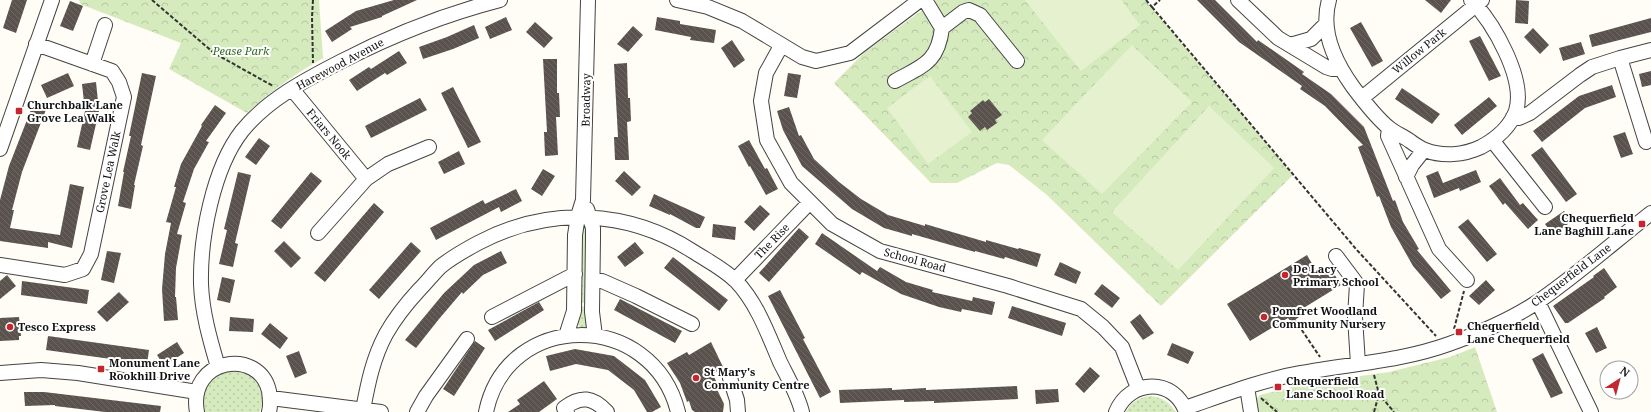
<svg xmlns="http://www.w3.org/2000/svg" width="1651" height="412" font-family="'Noto Serif',serif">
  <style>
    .grass { fill: url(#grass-dots) }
    .park { fill: url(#park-crowns) }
    .pitch { fill: #e6f2cf }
    .building { fill: url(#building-back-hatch) }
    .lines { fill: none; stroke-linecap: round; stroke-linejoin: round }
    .minor-casing { stroke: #444; stroke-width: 16 }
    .path { stroke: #333; stroke-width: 2; stroke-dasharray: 4 2; stroke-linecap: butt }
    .minor { stroke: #fff; stroke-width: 14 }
    .poi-dot { fill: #c4262e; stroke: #fff; stroke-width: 1.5 }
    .labels { text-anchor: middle; stroke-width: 4; stroke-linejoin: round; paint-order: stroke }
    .park-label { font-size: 11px; font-style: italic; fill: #2f6b1f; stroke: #fff }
    .street-label { font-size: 11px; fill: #111; stroke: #fff }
    .poi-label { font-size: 11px; font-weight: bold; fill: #111; stroke: #fff; text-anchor: start }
  </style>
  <defs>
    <pattern id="grass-dots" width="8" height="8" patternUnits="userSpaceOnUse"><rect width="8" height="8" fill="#d5ebbd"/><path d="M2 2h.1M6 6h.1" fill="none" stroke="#b6c8a1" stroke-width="1.8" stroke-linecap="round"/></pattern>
    <pattern id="park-crowns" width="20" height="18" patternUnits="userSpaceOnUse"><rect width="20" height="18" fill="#d5ebbd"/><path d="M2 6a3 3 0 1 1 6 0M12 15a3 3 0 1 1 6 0" fill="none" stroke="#b6c8a1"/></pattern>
    <pattern id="building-back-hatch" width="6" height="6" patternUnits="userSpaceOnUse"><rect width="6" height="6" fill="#5a524d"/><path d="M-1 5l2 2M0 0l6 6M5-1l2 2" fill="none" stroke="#6d6662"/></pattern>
  </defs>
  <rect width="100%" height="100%" fill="#fffdf5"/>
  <path class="grass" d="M582 223 590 226 588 303 578 302Z
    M579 306 589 307 587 326 584 330C574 327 578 315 579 306Z
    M242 368C247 372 254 376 258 381 264 389 264 403 259 412H205L202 390 213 373Z
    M1149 396C1162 397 1169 402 1176 412H1126C1131 402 1139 398 1149 396Z"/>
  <path class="park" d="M79 0H319L323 58C295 74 271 91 247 113L169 69 181 43 80 4Z
    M936 0H1145L1293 175 1161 306 1047 195 1009 165 997 163 957 183H931L834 83 865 52Z
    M1475 347 1497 412H1259L1256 399 1260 395 1304 384 1389 372 1450 357Z"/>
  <path class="pitch" d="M1025 0H1121L1140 25 1081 71Z
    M1132 45 1192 102 1102 194 1042 140Z
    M930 76 972 132 928 164 887 108Z
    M1209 106 1274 168 1178 270 1112 212Z"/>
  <path class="building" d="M12 0H27L16 33 3 28Z
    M394 0H417L382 16V17L350 27 352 29 332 42 325 31 356 11Z
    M1197 0H1215L1257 42 1258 40 1304 72 1302 74 1331 94 1364 127 1393 201 1395 200 1403 222 1419 249 1417 250 1451 291 1441 299 1413 266 1391 227 1379 196 1377 197 1358 147 1363 145 1325 106 1300 89 1302 86 1239 42Z
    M1425 0H1451L1441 13Z
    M1516 0 1529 1 1528 24 1515 23Z
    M70 1 83 6 73 31 60 26Z
    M506 17 512 30 490 39 485 27Z
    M657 17 680 21V24L716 30 714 43 690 40 691 37 655 30Z
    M1651 18V32L1592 47 1589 35Z
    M535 22 553 38 544 48 526 32Z
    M1361 22 1383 61 1372 67 1350 28Z
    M474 25 479 38 453 49 423 59 419 47 447 37Z
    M633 26 643 35 628 52 617 44Z
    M1533 28 1549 45 1540 54 1524 37Z
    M1480 36 1501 76 1489 81 1469 41Z
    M732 40 745 60 734 68 721 48Z
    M1581 42 1585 54 1563 61 1559 48Z
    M399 51 407 63 387 75 385 73 357 91 349 80 369 67 371 69Z
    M543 59H557V93H559L560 117H556L558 155 545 156 544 132H547Z
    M627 63 628 98H630L631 121 627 122 629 160H615L614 137H618L614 64Z
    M1651 71V85L1642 87 1639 74Z
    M68 73 74 86 47 98 41 85Z
    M142 73 156 76 141 145 143 146 134 185H135L131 209 118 206 124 172H123L131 136H129Z
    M788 73 801 75 797 98 784 96Z
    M96 82 99 111 90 150 77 147 85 111 82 84Z
    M1612 85 1616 97 1585 108 1542 142 1533 131 1579 96Z
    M453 87 481 142 468 148 441 93Z
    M1402 88 1440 114 1432 124 1395 99Z
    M1489 97 1497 106 1462 135 1454 125Z
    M420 98 427 110 371 138 365 126Z
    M989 99 1002 115 995 120 997 123 987 130 985 127 980 131 968 117 972 113 970 111 983 100 985 102Z
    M34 102 47 107 22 172 12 210H14L10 228 60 235 70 184 84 187 72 248 48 242V248L0 241V200L9 166Z
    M215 105 226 113 206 141 209 142 194 169 183 202 186 203 177 234 182 235 176 268 175 297H176L178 320 164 321 162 289 165 254 171 223 166 222 176 187H174L181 164 202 126 201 125Z
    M789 107 799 136 801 135 814 159 839 182 861 199 888 215 925 226V224L986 242V240L1018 249 1019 248 1041 254 1037 267 1005 257 1004 259 975 251V252L912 234V236L884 228 852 209 802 166 783 130 777 111Z
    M1625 132 1633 154 1621 158 1613 136Z
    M259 138 270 146 256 165 245 157Z
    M749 140 765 169 767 168 778 189 766 195 750 166 749 167 738 146Z
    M1542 147 1577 194 1566 202 1531 155Z
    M459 151 465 164 444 174 438 162Z
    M543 169 555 176 542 196 531 189Z
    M1476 170 1481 182 1460 191 1459 188 1434 198 1426 176 1438 171 1443 183Z
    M624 171 641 187 632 196 615 181Z
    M238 172 251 175 235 243 238 244 233 267 219 264 227 230 224 229Z
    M311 172 322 181 281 229 271 221Z
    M1500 178 1520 205 1523 203 1538 220 1528 229 1505 203 1503 205 1489 186Z
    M516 189 522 201 501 212 499 207 436 240 430 228 483 200 485 204Z
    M654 194 705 217 700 228H696L670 214V215L649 206Z
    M374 203 384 212 325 282 314 273Z
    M760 205 770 214 754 231 744 222Z
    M1564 211 1572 221 1553 235 1545 224Z
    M1468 219 1497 254 1487 262 1458 227Z
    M713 224 736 227 735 240 712 237Z
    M799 228 809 237 769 282 759 273Z
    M822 233 877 271 880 267 906 282 933 290 932 292 972 301 973 297 995 302 992 315 962 309 961 312 939 307 901 294 862 272 860 275 815 244Z
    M284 241 301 258 291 268 274 251Z
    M411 242 421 251 379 299 369 290Z
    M635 242 644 253 625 267 617 257Z
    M107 251 121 253 114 283 101 280Z
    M501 251 507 263 483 275 463 294 462 292 439 319 416 348 405 340 444 293 474 265Z
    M1307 255 1319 276 1331 269 1341 285 1297 312 1299 317 1295 320 1291 322 1288 318 1250 341 1227 304Z
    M673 257 728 300 719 311 664 268Z
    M1060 262 1081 272 1076 284 1054 275Z
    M1604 268 1617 287 1604 297 1605 298 1568 323H1565L1553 306 1594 277 1593 276Z
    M7 275 16 286 0 299V281Z
    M222 277 235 280 230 303 217 300Z
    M1486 280 1495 290 1479 305 1469 296Z
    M22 281 89 290 87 304 21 295Z
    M1102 284 1120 298 1112 308 1094 294Z
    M780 290 805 338 803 339 831 392 820 398 768 296Z
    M119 292 129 302 107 322 97 312Z
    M620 299 682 331 675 343 614 310Z
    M539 302 544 310 495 341 488 330Z
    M1012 306 1066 323 1062 336 1008 318Z
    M1140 314 1154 333 1143 340 1130 322Z
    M19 317 21 336H19V340L0 341V318Z
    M230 317 254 319 253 332 229 331Z
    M270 323 288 338 280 349 261 334Z
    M1597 327 1607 348 1596 353 1585 333Z
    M48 336 149 350 147 364 46 350Z
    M475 341 485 348 454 396 443 389Z
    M177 342 184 353 164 366 157 355Z
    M711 342 723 367 713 374 716 381 714 383 724 404 723 412H695L692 410 689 401 687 402 680 383 667 363 687 352 689 355Z
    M1172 343 1194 352 1188 364 1167 355Z
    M575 349 614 356 645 380 661 407 652 412H647L634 390 608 370 576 364 550 371 546 356Z
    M299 351 307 373 295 378 286 356Z
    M1543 353 1563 393 1551 398 1532 359Z
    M1090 367 1100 376 1084 393 1075 384Z
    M544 381 557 399 539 412H508L520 404 517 400Z
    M1017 386 1018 399 934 403V401L904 402V400L840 403 839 390 892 388V390L926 388V390Z
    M1058 389 1059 402 1036 404 1035 390Z
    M24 392H44L161 406 160 412H105L55 406V405L25 406Z"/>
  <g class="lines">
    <g class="minor-casing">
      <path id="minor" d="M677 0 708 7 742 21 802 57 816 61 850 53 920 0
        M1238 0 1278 38 1326 67 1332 69H1341
        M1329 0C1320 31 1335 62 1353 87 1362 99 1378 119 1389 128 1395 133 1403 136 1410 141 1414 144 1420 148 1425 150 1443 157 1464 155 1481 147 1496 139 1510 127 1516 111 1526 79 1493 22 1471 0
        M942 28 963 12 969 10 980 15 1017 61
        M1290 45 1311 39 1326 24
        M781 46 766 73 761 101 767 140 791 183 832 224 880 251 1008 286 1081 309 1103 327 1122 347 1138 388
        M1620 58 1646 142
        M92 64 105 25
        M895 81C922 66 938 63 942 28L925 0
        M292 89 366 179
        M1362 98 1482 0
        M1513 117 1519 118 1530 113 1580 75 1592 67 1620 58 1651 50
        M1389 128 1388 136 1439 249 1467 280
        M1492 140 1545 207
        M0 149 52 0
        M1406 177 1412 165 1424 150
        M587 209 593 228V238L592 312 595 336
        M318 233 366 179 388 164 429 147
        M1336 256 1357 284 1355 317 1358 364
        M0 265 65 275 83 269 91 254 124 97 119 82 112 71 36 44
        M735 280 810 202
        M593 281H602L636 296 692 324
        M1538 302 1591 412
        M492 317 575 274
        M566 336 574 311 575 235 578 216 583 200 588 0
        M218 367C210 340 202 312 201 284 200 238 213 168 242 131 267 100 305 80 340 62 394 34 442 15 500 0
        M0 373 41 370 78 373 197 392
        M730 378 737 400 738 412
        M1247 387 1251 412
        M271 398 381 412
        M1185 408C1223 395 1261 380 1301 373 1350 364 1402 361 1449 344 1480 333 1512 319 1539 301 1578 274 1614 242 1651 213
        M363 410C368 383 373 358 386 334 395 318 407 303 419 290 426 283 433 274 440 267 452 257 465 250 478 243 548 206 628 209 694 252 708 261 724 269 736 281 757 303 768 334 780 362 788 378 798 395 802 412
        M197 412C187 358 259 347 269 391 270 398 271 405 269 412
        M417 412 426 396 467 339
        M486 412C507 310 652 309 678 412
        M567 412 564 408C581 395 593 397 607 412
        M1116 412C1130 379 1174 377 1186 412"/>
    </g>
    <path class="path" d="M152 0 214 53 273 86
      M313 0 312 17 313 63
      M1146 0 1152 7 1160 0
      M1152 7 1356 249 1436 336
      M1295 320 1320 357
      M1454 329 1464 291
      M1374 375 1379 394 1394 412
      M1261 398 1277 412
      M1374 412 1379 394"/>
    <use href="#minor" class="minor"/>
  </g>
  <g class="poi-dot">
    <rect x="15" y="107" width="8" height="8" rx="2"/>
    <rect x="1638" y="220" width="8" height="8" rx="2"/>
    <circle cx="1285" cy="275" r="4"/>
    <circle cx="1264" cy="317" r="4"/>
    <circle cx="10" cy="327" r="4"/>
    <rect x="1455" y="328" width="8" height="8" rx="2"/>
    <rect x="97" y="365" width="8" height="8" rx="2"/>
    <circle cx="696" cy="378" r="4"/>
    <rect x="1274" y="383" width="8" height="8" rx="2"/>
  </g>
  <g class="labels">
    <g class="park-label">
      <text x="241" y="55">Pease Park</text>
    </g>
    <g class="street-label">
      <text transform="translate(1419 51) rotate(-39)" y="4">Willow Park</text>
      <text transform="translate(340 64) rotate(-28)" y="4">Harewood Avenue</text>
      <text transform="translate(586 100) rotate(-89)" y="4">Broadway</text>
      <text transform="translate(329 134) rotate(50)" y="4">Friars Nook</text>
      <text transform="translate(108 172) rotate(-78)" y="4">Grove Lea Walk</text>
      <text transform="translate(772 241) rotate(-46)" y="4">The Rise</text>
      <text transform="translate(915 260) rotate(15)" y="4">School Road</text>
      <text transform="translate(1571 275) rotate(-37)" y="4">Chequerfield Lane</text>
    </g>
    <g class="poi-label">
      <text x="27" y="109">Churchbalk Lane<tspan x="27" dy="13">Grove Lea Walk</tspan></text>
      <text x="1634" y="222" text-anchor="end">Chequerfield<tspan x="1634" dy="13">Lane Baghill Lane</tspan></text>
      <text x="1293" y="273">De Lacy<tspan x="1293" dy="13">Primary School</tspan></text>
      <text x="1272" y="315">Pomfret Woodland<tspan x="1272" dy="13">Community Nursery</tspan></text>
      <text x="1467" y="330">Chequerfield<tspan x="1467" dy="13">Lane Chequerfield</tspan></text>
      <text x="18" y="331">Tesco Express</text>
      <text x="109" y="367">Monument Lane<tspan x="109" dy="13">Rookhill Drive</tspan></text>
      <text x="704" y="376">St Mary's<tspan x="704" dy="13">Community Centre</tspan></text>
      <text x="1286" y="385">Chequerfield<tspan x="1286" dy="13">Lane School Road</tspan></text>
    </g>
  </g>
  <g transform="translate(1619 380) rotate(36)"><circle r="19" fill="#ffffff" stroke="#a0a0a0"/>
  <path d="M0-3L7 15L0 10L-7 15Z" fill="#c4262e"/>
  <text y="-6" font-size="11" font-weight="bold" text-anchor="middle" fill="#111111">N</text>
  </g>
</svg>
